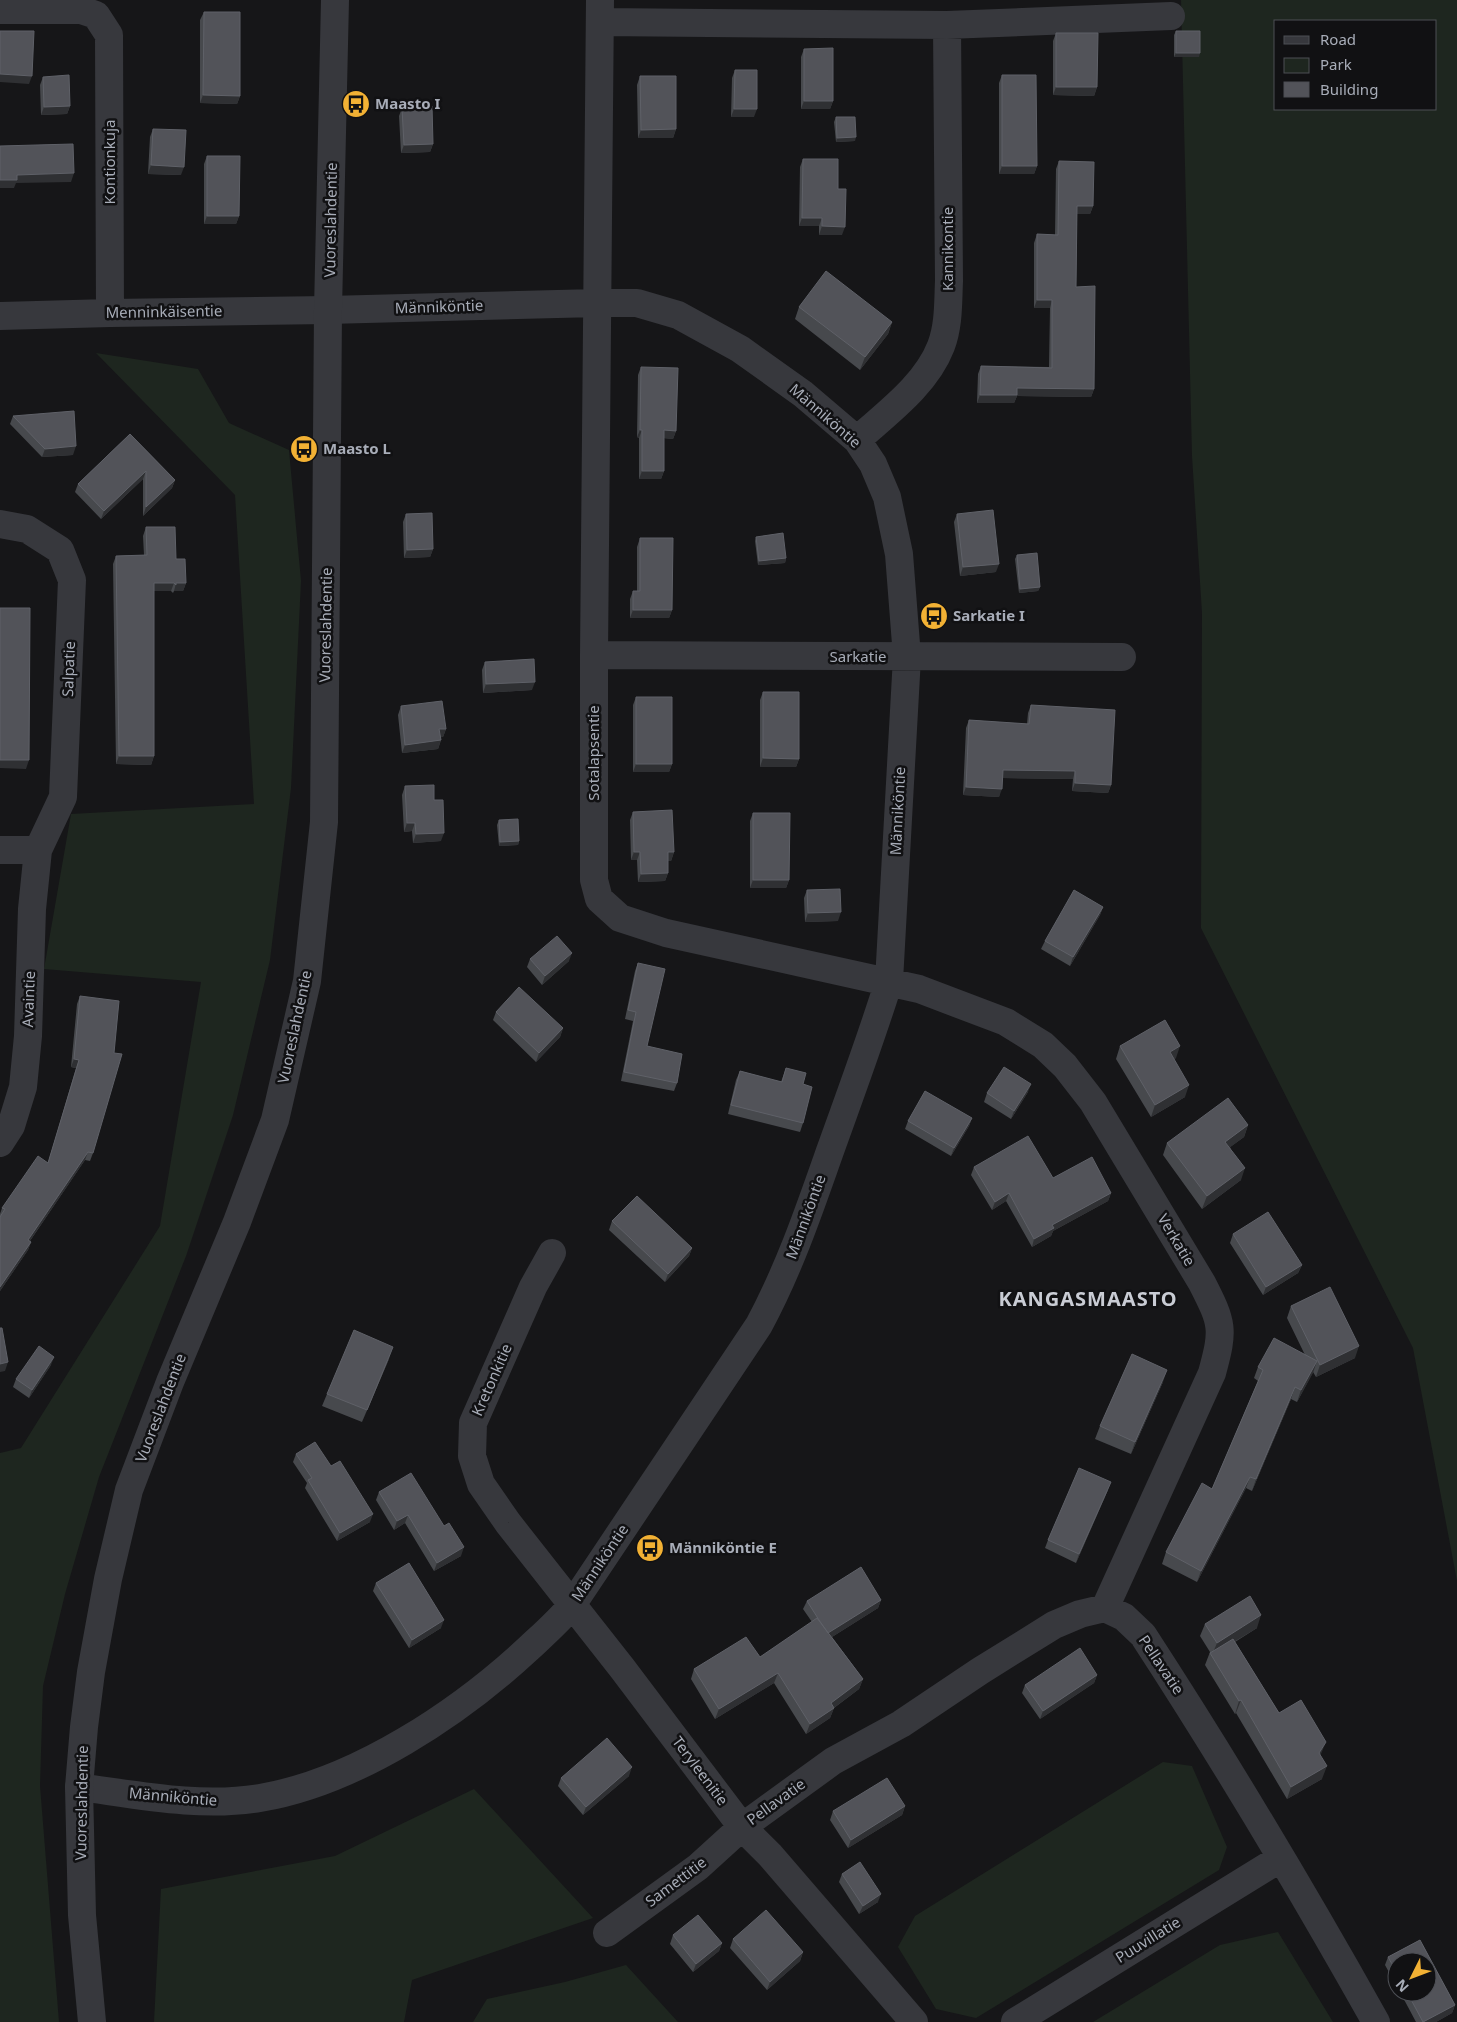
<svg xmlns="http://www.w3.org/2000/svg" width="1457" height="2022" font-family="'Noto Sans',sans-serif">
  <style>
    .green { fill: #1e261f; fill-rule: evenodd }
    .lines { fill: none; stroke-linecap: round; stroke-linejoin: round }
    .minor { stroke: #37383d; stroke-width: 28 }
    .tertiary { stroke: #37383d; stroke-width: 28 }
    .wall { fill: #47494d }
    .shaded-wall { fill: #2f3033 }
    .building { fill: #525359; stroke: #5f6168 }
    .labels { text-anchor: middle; stroke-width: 5; stroke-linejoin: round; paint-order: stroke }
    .poi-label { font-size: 15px; font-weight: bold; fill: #a8adb8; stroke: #111113; text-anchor: start }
    .street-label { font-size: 15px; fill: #a8adb8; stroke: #111113 }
    .district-label { font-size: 20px; font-weight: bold; letter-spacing: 1px; fill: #c9ccd4; stroke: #111113 }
  </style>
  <rect width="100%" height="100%" fill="#161618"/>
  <path class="green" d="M1181 0H1457V1581L1413 1348 1201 928 1202 613 1192 456ZM1276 21H1436V109H1276Z
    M96 353 198 369 229 423 289 450 301 581 291 788 270 960 233 1115 186 1256 99 1477 65 1594 43 1686 40 1786 59 2022H0V1453L21 1448 160 1226 201 982 44 969 71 814 254 804 235 495Z
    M1163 1762 1192 1766 1227 1847 1219 1870 976 2018 936 2009 898 1947 915 1916Z
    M474 1789 593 1918 412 1980 404 2022H154L161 1889 335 1856Z
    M1278 1932 1333 2022H1093L1220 1945Z
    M626 1965 678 2022H473L487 1999 565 1982Z"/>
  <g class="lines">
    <path class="minor" d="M600 0 594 655V880L599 899 620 918 666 933 919 989 1006 1022 1043 1045 1065 1066 1093 1102 1202 1283C1223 1324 1224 1329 1212 1373L1105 1608
      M0 10H81L96 15 109 35 110 313
      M600 22 947 25 1171 16
      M0 316 110 313 328 310 597 303H637L678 315 740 349 803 394 857 440 873 464 887 497 899 554 907 657 889 981C871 1039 850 1095 830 1151 809 1211 789 1269 759 1325L572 1605C559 1621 544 1634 529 1648 459 1713 356 1782 260 1798 201 1808 138 1795 79 1787
      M857 440C887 413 926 385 941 346 949 325 948 302 949 281L947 25
      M0 524 27 529 60 550 72 580 63 797 38 850 32 909 28 1036 23 1087 11 1126 0 1143
      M594 655 1122 657
      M0 850H38
      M552 1253 533 1287 473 1423 472 1456 481 1484 508 1523 622 1668 742 1827 770 1855 914 2022
      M607 1933 698 1867 742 1827 833 1761 901 1724 980 1671 1054 1625 1080 1614 1105 1608 1124 1617 1143 1635C1225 1761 1302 1890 1376 2022
      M1015 2022 1281 1858"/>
    <path class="tertiary" d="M92 2022 82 1915 79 1787 84 1727 91 1672 108 1579 129 1490 170 1382 237 1222 275 1120 307 981 324 822 328 310 335 0"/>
  </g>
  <path class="wall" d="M204 12 240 96 237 104 200 103V20Z
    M1176 31 1199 57H1174V35Z
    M1056 33 1097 87 1094 96 1053 95V41Z
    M804 49 833 101 830 109H801V57Z
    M735 70 754 117H731L732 78Z
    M1002 75 1037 166 1034 174H999V83Z
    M640 76 676 129 673 138H638L637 85Z
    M43 77 70 106 67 114 41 115 40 85Z
    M402 108 433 144 430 152 401 153 399 116Z
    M836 117 855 141 836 142 834 122Z
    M153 129 181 175 148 174 150 137Z
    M207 156 239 216 236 224H204V164Z
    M803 159 838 189 842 235H819V226H799L800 167Z
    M1059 161 1093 206 1090 214H1077L1076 287 1094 389 1091 397 1017 396 1014 403H977L978 374 981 366 1049 367 1050 308H1034V243L1037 234 1055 235 1056 169Z
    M799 307 892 322 888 334 860 370 795 319Z
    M641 367 676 431 673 439 664 438V471L661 479H639V438L637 437 638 375Z
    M13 416 73 455 42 457 10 424Z
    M130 434 175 480 172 488 143 516V479L101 519 75 492 78 484Z
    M406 514 433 549 430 557 404 558 403 522Z
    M957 514 996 572 960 576 954 522Z
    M146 527 176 559 186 583 183 591H174L173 593 171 591H154V756L151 765 116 764 113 564 116 556 144 555 143 536Z
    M756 537 786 558 785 563 758 565 755 541Z
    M640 538 672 610 669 618H630V599L633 591H637V547Z
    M1017 555 1040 587 1038 591 1019 593 1015 559Z
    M485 662 532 690 483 693 482 670Z
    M763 692 799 759 796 767H760V700Z
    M636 697 672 764 669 772H633V705Z
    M1031 705 1111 785 1108 793 1072 791 1073 779 1003 778 999 797 963 795 966 728 969 720 1027 724 1028 713Z
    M401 706 446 729 443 737H440L441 740 438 749 402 753 398 715Z
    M405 786 434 800 441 841 413 843 412 831 404 832 402 795Z
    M633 812 674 852 671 861H668V873L665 881 638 882 637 860H631L630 820Z
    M753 813 789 880 786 888H750V821Z
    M499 820 519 841 518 845 499 846 497 825Z
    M807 890 838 921 805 922 804 898Z
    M1103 907 1100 915 1070 966 1041 949 1045 941Z
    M530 959 569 961 542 985 527 967Z
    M638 963 647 1046 677 1083 674 1091 621 1081 633 1021 625 1019 635 971Z
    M80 996 93 1153 90 1161 85 1160 30 1241 31 1242 28 1250 0 1291V1214L2 1208 48 1163 76 1068 71 1067 77 1004Z
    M496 1012 563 1028 560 1037 536 1062 493 1020Z
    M1120 1046 1176 1058 1174 1059 1185 1097 1151 1117 1116 1059Z
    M786 1068 803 1084V1123L800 1132 728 1114 736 1080 740 1071 781 1082Z
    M1028 1092 1011 1119 984 1102 987 1093Z
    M972 1118 969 1126 951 1156 905 1129 908 1121Z
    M1248 1125 1244 1137 1230 1147 1241 1180 1202 1209 1163 1155 1167 1143Z
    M974 1167 1053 1178 1111 1193 1108 1201 1053 1231 1051 1236 1032 1247 1006 1201 992 1210 971 1175Z
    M612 1221 692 1248 689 1256 665 1282 609 1230Z
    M1233 1234 1302 1265 1298 1273 1263 1295 1230 1243Z
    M1291 1306 1355 1358 1316 1377 1313 1372 1297 1402 1291 1399 1252 1491 1246 1488 1197 1582 1162 1564 1166 1552 1212 1489 1258 1381 1254 1378 1258 1367 1305 1355 1287 1318Z
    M389 1359 362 1422 322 1406 327 1394Z
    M51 1365 29 1398 13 1387 16 1379Z
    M1163 1382 1131 1454 1095 1439 1100 1426Z
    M296 1454 370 1522 337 1541 305 1488 307 1483 293 1462Z
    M1108 1490 1076 1563 1045 1548 1048 1540Z
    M379 1492 444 1526 461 1556 434 1571 405 1523 394 1530 376 1500Z
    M376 1583 441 1628 409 1648 373 1591Z
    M881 1600 878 1608 832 1637 863 1679 859 1689 834 1708 830 1718 806 1734 774 1683 715 1719 691 1679 694 1669 760 1657 812 1622 803 1609 807 1601Z
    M1205 1624 1257 1628 1235 1642 1279 1713 1320 1755 1322 1779 1287 1799 1236 1713 1235 1714 1205 1665 1210 1652 1200 1636Z
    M1097 1675 1094 1683 1040 1719 1022 1693 1025 1685Z
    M629 1776 583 1815 558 1786 561 1778Z
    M905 1806 902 1815 848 1848 830 1820 833 1811Z
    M842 1874 878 1902 859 1914 839 1882Z
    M673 1935 722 1943 719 1951 693 1972 670 1944Z
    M733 1939 803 1952 800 1961 767 1990 730 1948Z
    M1420 1940 1455 2005 1452 2013 1436 2022H1416L1400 1992H1427V1962H1397V1987L1385 1965 1388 1957Z"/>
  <path class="shaded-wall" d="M1176 53H1200L1199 57H1174Z
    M0 74 32 76 29 84 0 82Z
    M1056 87H1097L1094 96 1053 95Z
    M203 95 240 96 237 104 200 103Z
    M804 101H833L830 109H801Z
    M70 106 67 114 41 115 44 107Z
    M734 109H757L754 117H731Z
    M676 129 673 138H638L641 130Z
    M856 137 855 141 836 142 837 138Z
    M433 144 430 152 401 153 404 145Z
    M151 165 184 167 181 175 148 174Z
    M1002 166H1037L1034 174H999Z
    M74 173 71 182 16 183 14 188H0V180L17 175Z
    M1077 206H1093L1090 214H1074Z
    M207 216H239L236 224H204Z
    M802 218H822L819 226H799Z
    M822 226 845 227 842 235H819Z
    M1037 300H1052L1050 308H1034Z
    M892 322 888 334 860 370 865 357Z
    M1017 388 1094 389 1091 397 1017 396 1014 403H977L980 395Z
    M640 430H642L639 438 637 437Z
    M664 430 676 431 673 439 661 438Z
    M76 446 73 455 42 457 45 449Z
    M146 471 143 479 101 519 104 511Z
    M642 471H664L661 479H639Z
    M175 480 172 488 143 516 146 507Z
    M433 549 430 557 404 558 407 550Z
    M786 558 785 563 758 565 759 561Z
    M999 564 996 572 960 576 963 567Z
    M154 583H174L171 591H151Z
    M176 583H186L183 591H174Z
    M1040 587 1038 591 1019 593 1020 589Z
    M633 610H672L669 618H630Z
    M535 682 532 690 483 693 486 684Z
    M439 729H446L443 737 436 738Z
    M441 740 438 749 402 753 405 745Z
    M119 756H154L151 765 116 764Z
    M763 758 799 759 796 767H760Z
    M0 760H29L26 769 0 768Z
    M636 764H672L669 772H633Z
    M1003 770 1075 771 1073 779 1000 778Z
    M1075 783 1111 785 1108 793 1072 791Z
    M966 787 1002 789 999 797 963 795Z
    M407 823H415L412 831 404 832Z
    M444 833 441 841 413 843 416 834Z
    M519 841 518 845 499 846 500 842Z
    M634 852H640L637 860H631Z
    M668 852H674L671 861H665Z
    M668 873 665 881 638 882 641 874Z
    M753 880H789L786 888H750Z
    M1103 907 1100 915 1070 966 1073 957Z
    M841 912 838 921 805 922 808 913Z
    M572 953 569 961 542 985 545 976Z
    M563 1028 560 1037 536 1062 539 1053Z
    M1180 1046 1176 1058 1165 1064 1170 1052Z
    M74 1059 79 1060 76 1068 71 1067Z
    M1031 1084 1028 1092 1011 1119 1014 1111Z
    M1189 1085 1185 1097 1151 1117 1155 1105Z
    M972 1118 969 1126 951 1156 954 1148Z
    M1248 1125 1244 1137 1221 1154 1225 1142Z
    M88 1152 85 1160 25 1248 28 1240Z
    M1245 1168 1241 1180 1202 1209 1207 1196Z
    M1009 1193 1006 1201 992 1210 995 1202Z
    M1111 1193 1108 1201 1053 1231 1051 1236 1032 1247 1034 1239 1052 1225Z
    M31 1242 28 1250 0 1291V1287Z
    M692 1248 689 1256 665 1282 668 1274Z
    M1302 1265 1298 1273 1263 1295 1266 1287Z
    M1359 1346 1355 1358 1316 1377 1320 1365Z
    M393 1347 389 1359 362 1422 367 1410Z
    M54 1357 51 1365 29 1398 32 1390Z
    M1317 1361 1313 1373 1297 1402 1301 1390Z
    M8 1362 5 1371 0 1372V1364Z
    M1167 1370 1163 1382 1131 1454 1135 1442Z
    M1295 1387 1291 1399 1252 1491 1256 1479Z
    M1250 1477 1246 1488 1197 1582 1201 1571Z
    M1111 1482 1108 1490 1076 1563 1079 1554Z
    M373 1514 370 1522 337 1541 340 1533Z
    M408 1515 405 1523 394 1530 397 1521Z
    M464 1547 461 1556 434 1571 437 1563Z
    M881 1600 878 1608 824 1642 827 1633Z
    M1261 1615 1257 1628 1212 1655 1217 1643Z
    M444 1620 441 1628 409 1648 412 1640Z
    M778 1673 774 1683 715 1719 719 1709Z
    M1097 1675 1094 1683 1040 1719 1043 1711Z
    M863 1679 859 1689 827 1713 831 1703Z
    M1241 1700 1236 1713 1235 1714 1239 1701Z
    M834 1708 830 1718 806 1734 810 1724Z
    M1326 1742 1321 1754 1315 1766 1319 1753Z
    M1327 1766 1322 1779 1287 1799 1291 1787Z
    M632 1767 629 1776 583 1815 586 1807Z
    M905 1806 902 1815 848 1848 851 1840Z
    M881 1894 878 1902 859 1914 863 1906Z
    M722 1943 719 1951 693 1972 696 1964Z
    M803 1952 800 1961 767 1990 770 1982Z
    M1455 2005 1452 2013 1436 2022H1423Z"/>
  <path class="building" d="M204 12H240V96L203 95Z
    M0 31H34L32 76 0 74Z
    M1176 31H1200V53H1176Z
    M1056 33H1098L1097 87H1056Z
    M833 48V101H804V49Z
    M735 70H757V109H734Z
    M69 75 70 106 44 107 43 77Z
    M1002 75H1036L1037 166H1002Z
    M640 76H676V129L641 130Z
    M432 106 433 144 404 145 402 108Z
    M836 117H855L856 137 837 138Z
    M153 129 186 130 184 167 151 165Z
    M73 144 74 173 17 175V180H0V146Z
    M207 156H240L239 216H207Z
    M803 159H838V189H846L845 227 822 226V218H802Z
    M1059 161 1094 162 1093 206H1077L1076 287 1095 286 1094 389 1017 388V395H980L981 366 1052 368V300H1037V234L1058 235Z
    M826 271 892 322 865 357 799 307Z
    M641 367 678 368 676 431 664 430V471H642V430H640Z
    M74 411 76 446 45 449 13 416Z
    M130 434 175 480 146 507V471L104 511 78 484Z
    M993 510 999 564 963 567 957 514Z
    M432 513 433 549 407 550 406 514Z
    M146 527H175L176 559H185L186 583H176V585L174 583H154V756H119L116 556 147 555Z
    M783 533 786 558 759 561 756 537Z
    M640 538H673L672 610H633V591H640Z
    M1037 553 1040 587 1020 589 1017 555Z
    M0 608H30L29 760H0Z
    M534 659 535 682 486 684 485 662Z
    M763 692H799V759L763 758Z
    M636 697H672V764H636Z
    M442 701 446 729H439L441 740 405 745 401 706Z
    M1031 705 1115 710 1111 785 1075 783V771L1003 770 1002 789 966 787 969 720 1029 724Z
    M434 785V800H443L444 833 416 834 415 823H407L405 786Z
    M672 810 674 852H668V873L641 874 640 852H634L633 812Z
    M753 813H790L789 880H753Z
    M518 819 519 841 500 842 499 820Z
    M840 889 841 912 808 913 807 890Z
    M1074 890 1103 907 1073 957 1045 941Z
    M557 936 572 953 545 976 530 959Z
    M638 963 665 969 647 1046 682 1054 677 1083 624 1072 636 1012 628 1010Z
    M519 987 563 1028 539 1053 496 1012Z
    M80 996 119 1001 114 1053 122 1054 93 1153 88 1152 28 1240 31 1242 0 1287V1217L5 1209 2 1208 38 1156 48 1163 79 1060 74 1059Z
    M1165 1020 1180 1046 1170 1052 1189 1085 1155 1105 1120 1046Z
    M1004 1067 1031 1084 1014 1111 987 1093Z
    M786 1068 806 1073 803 1084 812 1087 803 1123 731 1105 740 1071 782 1082Z
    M925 1091 972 1118 954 1148 908 1121Z
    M1228 1098 1248 1125 1225 1142 1245 1168 1207 1196 1167 1143Z
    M1028 1136 1053 1178 1092 1157 1111 1193 1052 1225 1054 1228 1034 1239 1009 1193 995 1202 974 1167Z
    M637 1196 692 1248 668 1274 612 1221Z
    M1268 1212 1302 1265 1266 1287 1233 1234Z
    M1330 1287 1359 1346 1320 1365 1291 1306Z
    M0 1328H2L8 1362 0 1364Z
    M354 1330 393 1347 367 1410 327 1394Z
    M1274 1338 1317 1361 1301 1390 1295 1387 1256 1479 1250 1477 1201 1571 1166 1552 1202 1483 1212 1489 1263 1370 1258 1367Z
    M39 1346 54 1357 32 1390 16 1379Z
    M1132 1354 1167 1370 1135 1442 1100 1426Z
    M315 1442 331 1466 340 1461 373 1514 340 1533 308 1480 312 1478 296 1454Z
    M1079 1468 1111 1482 1079 1554 1048 1540Z
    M411 1473 444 1526 449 1523 464 1547 437 1563 408 1515 397 1521 379 1492Z
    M409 1563 444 1620 412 1640 376 1583Z
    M861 1567 881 1600 828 1633 819 1620 807 1601Z
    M1250 1596 1261 1615 1217 1643 1205 1624Z
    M817 1618 863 1679 831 1703 834 1708 810 1724 778 1673 719 1709 694 1669 746 1637 760 1657Z
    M1233 1639 1279 1713 1301 1700 1326 1742 1319 1753 1327 1766 1291 1787 1241 1700 1239 1701 1210 1653Z
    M1080 1648 1097 1675 1043 1711 1025 1685Z
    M607 1738 632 1767 586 1807 561 1778Z
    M887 1778 905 1806 851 1840 833 1811Z
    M860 1862 881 1894 863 1906 842 1874Z
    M766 1910 803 1952 770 1982 733 1939Z
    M698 1915 722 1943 696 1964 673 1935Z
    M1420 1940 1455 2005 1423 2022 1407 1992H1427V1962H1397V1973L1388 1957Z"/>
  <defs>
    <g id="bus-disc" transform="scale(1.4375)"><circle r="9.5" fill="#f2b134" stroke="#111113"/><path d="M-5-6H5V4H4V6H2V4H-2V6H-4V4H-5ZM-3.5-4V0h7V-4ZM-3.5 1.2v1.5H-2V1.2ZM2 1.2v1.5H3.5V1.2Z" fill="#111"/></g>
  </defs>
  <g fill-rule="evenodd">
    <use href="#bus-disc" x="356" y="104"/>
    <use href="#bus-disc" x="304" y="449"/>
    <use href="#bus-disc" x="934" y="616"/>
    <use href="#bus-disc" x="650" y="1548"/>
  </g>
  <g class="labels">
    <g class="poi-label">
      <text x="375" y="109">Maasto I</text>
      <text x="323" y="454">Maasto L</text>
      <text x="953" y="621">Sarkatie I</text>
      <text x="669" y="1553">Männiköntie E</text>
    </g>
    <g class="street-label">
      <text transform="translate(110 162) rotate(-90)" y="5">Kontionkuja</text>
      <text transform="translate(331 220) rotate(-89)" y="5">Vuoreslahdentie</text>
      <text transform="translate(948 249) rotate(-90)" y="5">Kannikontie</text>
      <text transform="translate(439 307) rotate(-2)" y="5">Männiköntie</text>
      <text transform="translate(164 312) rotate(-1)" y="5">Menninkäisentie</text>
      <text transform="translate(825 416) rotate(41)" y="5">Männiköntie</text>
      <text transform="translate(326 625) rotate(-89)" y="5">Vuoreslahdentie</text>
      <text x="858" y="662">Sarkatie</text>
      <text transform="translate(69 669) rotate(-88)" y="5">Salpatie</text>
      <text transform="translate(594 753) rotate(-90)" y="5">Sotalapsentie</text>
      <text transform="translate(898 811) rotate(-87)" y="5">Männiköntie</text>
      <text transform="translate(29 999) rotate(-88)" y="5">Avaintie</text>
      <text transform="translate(295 1027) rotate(-78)" y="5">Vuoreslahdentie</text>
      <text transform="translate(806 1217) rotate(-70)" y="5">Männiköntie</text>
      <text transform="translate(1176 1240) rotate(59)" y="5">Verkatie</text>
      <text transform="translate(492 1380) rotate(-66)" y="5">Kretonkitie</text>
      <text transform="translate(161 1408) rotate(-69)" y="5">Vuoreslahdentie</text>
      <text transform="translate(600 1563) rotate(-56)" y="5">Männiköntie</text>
      <text transform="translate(1161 1665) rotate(56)" y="5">Pellavatie</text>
      <text transform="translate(700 1771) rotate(53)" y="5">Teryleenitie</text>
      <text transform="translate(173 1797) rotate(5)" y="5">Männiköntie</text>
      <text transform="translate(776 1802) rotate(-36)" y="5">Pellavatie</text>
      <text transform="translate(82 1803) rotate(-89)" y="5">Vuoreslahdentie</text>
      <text transform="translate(676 1882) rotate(-37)" y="5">Samettitie</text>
      <text transform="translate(1148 1940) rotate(-32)" y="5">Puuvillatie</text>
    </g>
    <g class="district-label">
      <text x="1088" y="1306">KANGASMAASTO</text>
    </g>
  </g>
  <rect x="1274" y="20" width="162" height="90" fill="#111113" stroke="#4d4f55"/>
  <rect x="1284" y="36" width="25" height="8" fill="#37383d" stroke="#4d4f55"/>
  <text x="1320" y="45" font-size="15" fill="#a8adb8">Road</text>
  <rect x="1284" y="58" width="25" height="15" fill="#1e261f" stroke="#4d4f55"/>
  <text x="1320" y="70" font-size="15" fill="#a8adb8">Park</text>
  <rect x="1284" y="82" width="25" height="15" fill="#525359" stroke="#4d4f55"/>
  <text x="1320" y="95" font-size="15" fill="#a8adb8">Building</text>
  <g transform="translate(1412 1977) rotate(228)"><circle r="24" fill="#111113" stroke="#4d4f55"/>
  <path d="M0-4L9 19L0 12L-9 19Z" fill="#f2b134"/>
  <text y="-8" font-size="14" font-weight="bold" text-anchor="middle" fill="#a8adb8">N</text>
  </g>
</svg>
